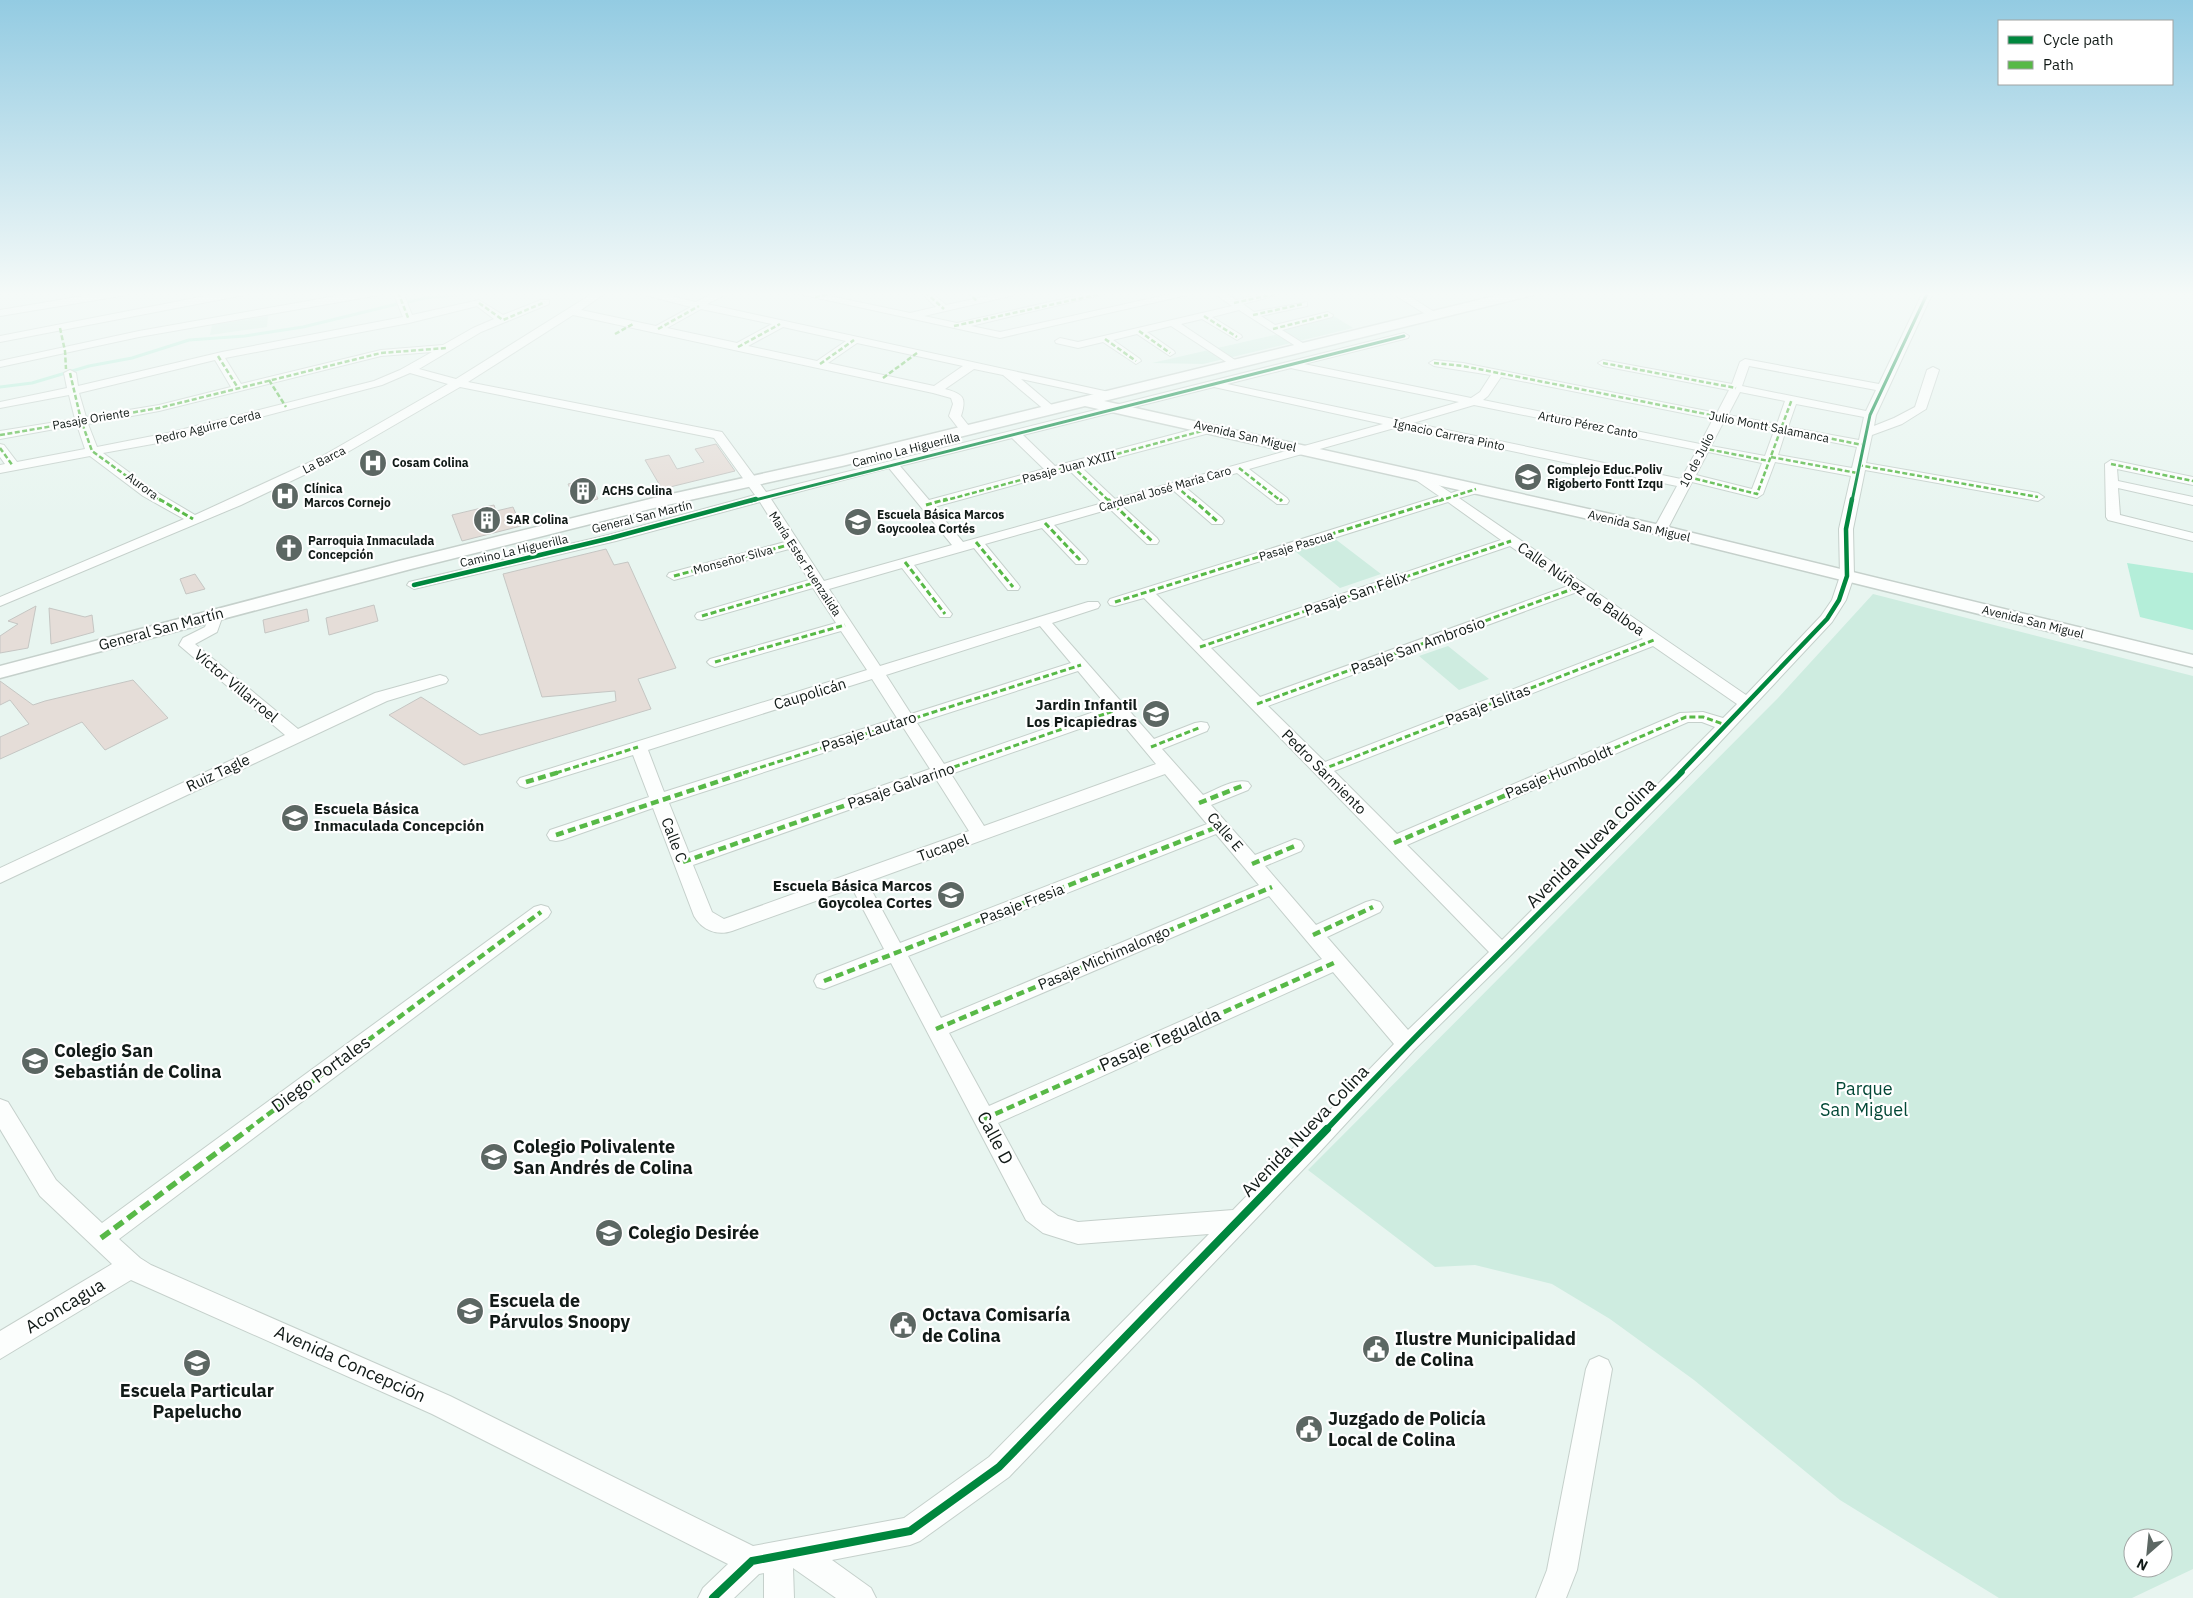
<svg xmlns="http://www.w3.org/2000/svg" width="2193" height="1598" font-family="'IBM Plex Sans',sans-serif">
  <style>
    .green { fill: #ceece0; fill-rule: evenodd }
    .water { fill: #b4eed9 }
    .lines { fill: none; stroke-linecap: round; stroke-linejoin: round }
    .stream { stroke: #b4eed9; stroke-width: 3 }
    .building { fill: #e5ddd8; stroke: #c5c6c3 }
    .minor-casing { stroke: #c5d0cb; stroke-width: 2 }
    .major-casing { stroke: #c5d0cb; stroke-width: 3 }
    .minor { fill: #fcfefd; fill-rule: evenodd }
    .major { fill: #fcfefd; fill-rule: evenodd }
    .quiet-far3 { stroke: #58b947; stroke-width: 2.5; stroke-dasharray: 5 2.5; stroke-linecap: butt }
    .quiet-far2 { stroke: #58b947; stroke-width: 3; stroke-dasharray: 6 3; stroke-linecap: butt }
    .quiet-far1 { stroke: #58b947; stroke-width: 4.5; stroke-dasharray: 8 4.5; stroke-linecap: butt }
    .quiet { stroke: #58b947; stroke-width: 5.5; stroke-dasharray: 11 5.5; stroke-linecap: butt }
    .cycleway-far3-casing { stroke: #fff; stroke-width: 5 }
    .cycleway-far2-casing { stroke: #fff; stroke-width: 7 }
    .cycleway-far1-casing { stroke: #fff; stroke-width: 9 }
    .cycleway-casing { stroke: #fff; stroke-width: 11 }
    .cycleway-far3 { stroke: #00873e; stroke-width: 3 }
    .cycleway-far2 { stroke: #00873e; stroke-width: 4.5 }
    .cycleway-far1 { stroke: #00873e; stroke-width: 5.5 }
    .cycleway { stroke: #00873e; stroke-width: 8 }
    .labels { text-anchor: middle; stroke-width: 4.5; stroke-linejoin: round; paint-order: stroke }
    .far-street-label { font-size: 12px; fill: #111a17; stroke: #fff }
    .far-poi-label { font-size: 12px; font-weight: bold; fill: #111a17; stroke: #fff; text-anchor: start }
    .street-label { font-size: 15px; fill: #111a17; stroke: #fff }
    .poi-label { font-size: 15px; font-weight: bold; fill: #111a17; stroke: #fff; text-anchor: end }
    .near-street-label { font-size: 18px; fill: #111a17; stroke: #fff }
    .near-poi-label { font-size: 18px; font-weight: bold; fill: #111a17; stroke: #fff; text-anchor: start }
    .near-park-label { font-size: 18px; fill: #034836; stroke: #fff }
  </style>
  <rect width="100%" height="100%" fill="#e8f5f0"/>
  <path class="green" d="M268 316 267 327 210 335 212 325Z
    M1334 316 1353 328 1203 364 1152 363 1283 333 1281 330Z
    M1330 535 1381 574 1340 588 1290 547Z
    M1873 594 2193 676V1569L2132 1598H1999L1840 1500 1694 1380 1610 1319 1552 1284 1475 1265 1435 1267 1308 1170 1778 698ZM2133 1538H2163V1568H2133Z
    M1448 646 1489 679 1459 690 1419 656Z"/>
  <path class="water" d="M2127 563 2193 573V630L2140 617Z"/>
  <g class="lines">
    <path class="stream" d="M408 302 425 298 486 292
      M0 387 32 383 89 366 132 358 189 340 245 336 303 327 397 304"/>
  </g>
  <path class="building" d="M716 444 735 471 662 489 645 460 669 455 677 469 704 462 695 449Z
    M589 479 598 499 577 504 568 484Z
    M494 505 496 511 513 507 521 526 462 541 452 515Z
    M606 549 614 565 628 562 676 668 638 679 651 709 464 765 389 715 421 697 480 735 616 701 615 691 542 697 503 574Z
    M195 574 205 589 186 594 180 579Z
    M374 605 378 621 329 635 326 618Z
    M36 606 28 648 0 653V636L18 624 8 621Z
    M49 608 85 617 92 615 94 632 51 644Z
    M307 609 309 621 265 633 263 620Z
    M133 680 168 718 105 750 82 722 0 759V737L29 724 10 700 0 705V681L33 705 45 701Z"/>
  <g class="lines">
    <g class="minor-casing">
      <path id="minor" d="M107 292H131L126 295 0 316V310Z
        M226 292H249L244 295 0 342V336Z
        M359 292H384L379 295 139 337 0 367V361L139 331Z
        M393 292H403L412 315 479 300 503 315 541 300H549V304L481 332 419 369 456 379 595 292H607L581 310 656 326 691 307 633 292H654L696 302 716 292H730L707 304 1109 392 1115 395 1109 398 1021 379 1054 407 1056 409 1054 411H1046L1003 375 974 369 945 389C963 394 967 397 961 416L972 430 966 434 962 433 949 416 953 404 951 398 933 393 573 315 468 382 722 432 766 492 1404 333 1409 336 1408 338 1304 364 1471 398 1480 392 1491 375 1434 366 1429 363 1434 360 1463 363 1717 413 1729 390 1603 366 1598 363 1603 360 1732 384 1740 362 1745 359 1879 384 1923 292H1933L1876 415 1874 426 1894 418 1915 407 1927 370 1933 367 1939 370 1926 409 1902 424 1872 435 1866 463 2038 493 2044 497 2038 501 1865 470 1853 529 1854 576 1846 600 1832 622 1706 757 1509 957 1414 1050 1315 1157 1009 1477 920 1541 910 1545 832 1560 871 1588 876 1598H836L793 1568 794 1598H764V1573L759 1574 734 1598H698L703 1588 728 1564 432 1414 131 1280 0 1359V1331L112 1264 40 1196 0 1129V1099L8 1102 56 1180 102 1223 534 907 541 905 548 907 551 912 548 917 119 1239 140 1258 151 1265 450 1396 753 1546 904 1518 989 1457 1209 1234 1078 1244 1043 1233 1026 1220 891 963 824 989 817 987 814 981 817 975 884 949 852 888 732 931C717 936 702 930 694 916L653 808 562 840 556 841 550 840 547 835 550 830 649 797 633 755 526 788 520 786 517 782 520 778 867 670 841 631 715 667 710 665 707 662 710 659 836 623 813 588 702 620 697 619 695 616 697 613 809 580 789 549 674 580 667 576 669 573 785 542 760 502 616 541 414 589 407 585 409 582 608 535 755 495 714 438 460 387 327 464 241 505 0 606V597L184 519 143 496 90 456 0 473V465L5 464 0 457V444L4 445 17 462 85 449 77 425 0 439V431L75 419 69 395 0 408V402L67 388 64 373 70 370 76 373 78 386 222 352 403 317ZM477 306 494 319 473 328 443 345 381 350 241 384 225 358 409 323ZM701 309 772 324 737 343 667 328ZM783 327 846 341 817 361 748 346ZM857 343 963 366 934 386 828 363ZM432 352 400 370 374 381 168 433 97 447 88 424 159 411 381 356ZM215 360 231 387 159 405 86 417 79 393ZM1749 366 1876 390 1866 411 1742 386ZM1291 368 1295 369 1459 402 1398 420 1227 384ZM410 373 448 384 319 458 195 515 153 490 103 453 169 441 382 385ZM1501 377 1713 419 1700 444 1483 400 1488 396ZM1214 387 1383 424 1115 499 1081 467 1217 431 1219 428 1217 425H1209L1055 466 1023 435ZM1740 392 1785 401 1777 424 1728 415ZM1796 404 1864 417 1859 440 1788 427ZM1474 405 1697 450 1681 479 1413 423ZM1724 421 1774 431 1765 456 1711 446ZM1398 427 1677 486 1653 530 1660 534 1667 530 1692 482 1757 498 1763 494 1775 462 1851 476 1839 529 1840 576 1832 600 1821 616 1746 695 1459 498 1481 492 1482 489 1481 486 1476 485 1451 493 1417 471 1411 475 1413 478 1439 496 1110 599 1108 602 1110 605 1115 606 1144 598 1489 952 1408 1030 1327 937 1380 912 1383 907 1380 902 1373 900 1366 902 1316 925 1265 866 1301 851 1304 846 1301 841 1295 839 1255 855 1211 805 1248 790 1251 786 1248 782C1234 778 1216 790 1203 795L1162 749 1207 731 1209 727 1207 723 1201 722 1195 723 1154 739 1052 623 1098 608 1100 605 1098 602H1088L880 666 829 589 902 568 940 617H950L952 614 914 565 974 548 1008 590H1018L1020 587 1018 584 985 544 1042 528 1076 564H1086L1088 561 1086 558 1054 525 1110 509 1147 544H1157L1159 541 1157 538 1122 506 1174 491 1212 524H1222L1224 521 1222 518 1185 487 1237 473 1277 504H1287L1289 501 1287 498 1249 469ZM1785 433 1857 447 1852 468 1778 455ZM1012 438 1044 469 929 500 900 466ZM1708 452 1762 463 1752 489 1696 475ZM889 468 952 545 824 581 771 499ZM1069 470 1103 503 963 542 934 507ZM1448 502 1501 540 1203 641 1156 594ZM1510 546 1568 586 1260 697 1211 648ZM1577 592 1643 639 1325 762 1268 706ZM1040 626 1071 663 911 714 886 675ZM1653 646 1737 704 1723 718 1703 712 1680 713 1397 834 1334 771ZM1078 671 1108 707 944 764 917 723ZM872 679 897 718 664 792 648 750ZM1116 716 1156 764 984 826 951 774ZM1688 722H1702L1715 727 1502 940 1407 845ZM903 727 930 769 689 853 669 803ZM1165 774 1207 824 900 943 867 882ZM936 779 969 831 724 919 712 912 693 865ZM1216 834 1259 885 941 1018 908 956ZM1269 896 1322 959 989 1106 949 1033ZM1333 972 1394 1044 1233 1210 1078 1222 1058 1216 1042 1204 998 1123Z
        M790 292H811L910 313 936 307 920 292H931L946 305 1007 292H1028L924 316 957 323 1094 292H1114L971 326 1000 332 1179 292H1200L1000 338Z
        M1212 292H1224L1236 300 1268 292H1288L1243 304 1254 312 1307 302V306L1261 316 1275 325 1328 312 1333 315 1332 317 1282 330 1306 345 1307 347 1306 349 1302 350 1239 310 1212 317 1241 335 1242 337 1237 340 1202 319 1181 324 1238 362 1240 364 1238 366 1234 367 1171 326 1147 332 1174 351 1175 353 1170 356 1137 334 1113 340 1140 359 1141 361 1136 364 1103 342 1078 348 1056 343 1055 341 1060 338 1078 342 1232 306Z
        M1390 292H1403L1439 315 1434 318 1430 317Z
        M2111 460 2193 477V485L2117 469 2118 481 2193 497V505L2118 488 2120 515 2193 533V541L2108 520 2106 517 2105 464Z
        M216 611 221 612 223 615 217 632 195 644 298 729 375 693 440 675 446 677 448 680 446 683 387 701 0 883V868L285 735 179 645 183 638 205 627 211 612Z
        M1599 1356 1608 1360 1612 1369 1577 1570 1566 1598H1536L1547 1570 1586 1369 1590 1360Z"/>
    </g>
    <g class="major-casing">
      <path id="major" d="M1511 292H1534L1533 295 1104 401 1660 525 2193 655V667L1660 535 1085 406 842 466 658 507 411 569 0 678V666L399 561 658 497 842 456Z"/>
    </g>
    <use href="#minor" class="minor"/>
    <use href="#major" class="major"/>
    <path class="quiet-far3" d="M398 292 409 320
      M925 292 944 309
      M967 292 978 302
      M1012 292 1015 294
      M815 297 839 292
      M479 303 503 320 545 302
      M1234 303 1283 292
      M1253 315 1303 304
      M1204 316 1237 337
      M954 326 1109 292
      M60 328 65 351 66 369
      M658 329 699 306
      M1273 329 1328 315
      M1139 331 1170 353
      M615 334 633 324
      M1105 339 1136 361
      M738 347 780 324
      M218 356 238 388
      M1434 363 1463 366 1863 445
      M1603 363 1736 388
      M820 364 854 340
      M70 373 81 420 92 451 161 501
      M883 378 917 353
      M269 380 286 407
      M0 435 159 408 381 353 446 348
      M0 448 13 466
      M1702 448 1769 461
      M1771 457 1857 473
      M2111 464 2193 481
      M1858 465 2038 497
      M1072 466 1109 501
      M1239 468 1281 501
      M1688 477 1757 494 1792 399
      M1176 486 1193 501
      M943 501 1213 428
      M1439 501 1476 489"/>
    <path class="quiet-far2" d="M159 499 193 519
      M1108 499 1152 541
      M1192 499 1217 521
      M1280 499 1282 501
      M926 505 947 499
      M1045 523 1081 561
      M976 542 1013 587
      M905 562 945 614
      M674 576 792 544
      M1115 602 1443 499
      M702 616 817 582
      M1200 647 1511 541
      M715 662 845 625
      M1257 704 1578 587
      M1151 747 1201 727
      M1321 770 1654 640
      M556 773 638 747
      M743 773 1081 665
      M937 773 1119 709
      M1557 773 1686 717H1703L1726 725"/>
    <path class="quiet-far1" d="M526 782 560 772
      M1199 803 1242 786
      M556 835 747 772
      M1394 843 1560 772
      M683 862 941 772
      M1252 864 1295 846
      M1313 935 1373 907
      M824 981 1220 826
      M936 1029 1272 887
      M984 1119 1336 962
      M247 1130 541 912"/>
    <path class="quiet" d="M101 1238 249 1129"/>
    <g class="cycleway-far3-casing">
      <path id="cycleway-far3" d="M751 501 1404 336
        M1852 501 1870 415 1928 292"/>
    </g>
    <g class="cycleway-far2-casing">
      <path id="cycleway-far2" d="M414 585 611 538 756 499
        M1680 773 1827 619 1839 600 1847 576 1846 529 1852 499"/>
    </g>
    <g class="cycleway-far1-casing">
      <path id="cycleway-far1" d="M1326 1130C1441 1008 1563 891 1682 772"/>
    </g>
    <g class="cycleway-casing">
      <path id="cycleway" d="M713 1598 752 1561 910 1531 999 1467 1327 1129"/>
    </g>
    <use href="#cycleway-far3" class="cycleway-far3"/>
    <use href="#cycleway-far2" class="cycleway-far2"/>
    <use href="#cycleway-far1" class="cycleway-far1"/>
    <use href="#cycleway" class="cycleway"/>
  </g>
  <linearGradient id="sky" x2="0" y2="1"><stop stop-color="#93cbe2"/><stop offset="0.57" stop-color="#f5faf8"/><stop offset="1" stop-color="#f5faf8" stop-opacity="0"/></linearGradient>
  <rect width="2193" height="516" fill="url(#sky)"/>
  <defs>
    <g id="hospital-disc" transform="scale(1.4375)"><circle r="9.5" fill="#5c6763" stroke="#fff"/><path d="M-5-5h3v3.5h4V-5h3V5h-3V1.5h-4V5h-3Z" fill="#fff"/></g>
    <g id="school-disc" transform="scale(1.4375)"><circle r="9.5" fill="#5c6763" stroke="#fff"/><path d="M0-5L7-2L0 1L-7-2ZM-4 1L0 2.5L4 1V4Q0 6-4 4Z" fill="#fff"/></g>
    <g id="building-disc" transform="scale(1.4375)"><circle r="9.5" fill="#5c6763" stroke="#fff"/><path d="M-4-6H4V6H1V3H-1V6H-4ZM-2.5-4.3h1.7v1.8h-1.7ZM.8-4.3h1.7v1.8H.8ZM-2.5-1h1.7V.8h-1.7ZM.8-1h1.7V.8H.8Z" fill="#fff"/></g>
    <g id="church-disc" transform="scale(1.4375)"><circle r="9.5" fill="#5c6763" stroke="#fff"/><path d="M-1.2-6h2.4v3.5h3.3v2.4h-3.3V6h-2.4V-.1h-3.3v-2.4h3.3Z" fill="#fff"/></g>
    <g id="civic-disc" transform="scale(1.4375)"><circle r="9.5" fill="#5c6763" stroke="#fff"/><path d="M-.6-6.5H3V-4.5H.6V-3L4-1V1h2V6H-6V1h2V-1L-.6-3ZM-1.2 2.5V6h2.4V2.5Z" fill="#fff"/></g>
  </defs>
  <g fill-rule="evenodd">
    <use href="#hospital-disc" x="373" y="463"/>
    <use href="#school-disc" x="1528" y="477"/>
    <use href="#building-disc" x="583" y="491"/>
    <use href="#hospital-disc" x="285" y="496"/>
    <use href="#building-disc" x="487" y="520"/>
    <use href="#school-disc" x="858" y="522"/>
    <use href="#church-disc" x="289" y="548"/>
    <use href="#school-disc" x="1156" y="714"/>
    <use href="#school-disc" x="295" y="818"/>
    <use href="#school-disc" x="951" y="895"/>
    <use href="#school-disc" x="35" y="1061"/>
    <use href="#school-disc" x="494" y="1157"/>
    <use href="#school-disc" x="609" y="1233"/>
    <use href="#school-disc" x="470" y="1311"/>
    <use href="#civic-disc" x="903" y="1325"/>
    <use href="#civic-disc" x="1376" y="1349"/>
    <use href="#school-disc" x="197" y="1363"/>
    <use href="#civic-disc" x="1309" y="1429"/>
  </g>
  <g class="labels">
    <g class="far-street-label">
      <text transform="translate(91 419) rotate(-10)" y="4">Pasaje Oriente</text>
      <text transform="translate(1588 425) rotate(11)" y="4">Arturo Pérez Canto</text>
      <text transform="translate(208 427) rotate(-14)" y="4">Pedro Aguirre Cerda</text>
      <text transform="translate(1769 427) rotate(11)" y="4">Julio Montt Salamanca</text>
      <text transform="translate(1449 435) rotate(12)" y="4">Ignacio Carrera Pinto</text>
      <text transform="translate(1245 436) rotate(13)" y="4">Avenida San Miguel</text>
      <text transform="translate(906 450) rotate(-14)" y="4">Camino La Higuerilla</text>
      <text transform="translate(324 460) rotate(-27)" y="4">La Barca</text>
      <text transform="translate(1697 460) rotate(-62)" y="4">10 de Julio</text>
      <text transform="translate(1069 467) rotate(-15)" y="4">Pasaje Juan XXIII</text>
      <text transform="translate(142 486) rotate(36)" y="4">Aurora</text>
      <text transform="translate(1165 489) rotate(-16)" y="4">Cardenal José María Caro</text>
      <text transform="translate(642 517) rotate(-14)" y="4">General San Martín</text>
      <text transform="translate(1639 526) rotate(13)" y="4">Avenida San Miguel</text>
      <text transform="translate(1296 546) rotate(-17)" y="4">Pasaje Pascua</text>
      <text transform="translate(514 551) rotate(-13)" y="4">Camino La Higuerilla</text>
      <text transform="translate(733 560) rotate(-15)" y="4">Monseñor Silva</text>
      <text transform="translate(805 564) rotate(57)" y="4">María Ester Fuenzalida</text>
      <text transform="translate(2033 622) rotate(14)" y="4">Avenida San Miguel</text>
    </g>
    <g class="far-poi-label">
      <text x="392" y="467">Cosam Colina</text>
      <text x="1547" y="474">Complejo Educ.Poliv<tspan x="1547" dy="14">Rigoberto Fontt Izqu</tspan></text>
      <text x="304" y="493">Clínica<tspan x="304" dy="14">Marcos Cornejo</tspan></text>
      <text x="602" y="495">ACHS Colina</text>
      <text x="877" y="519">Escuela Básica Marcos<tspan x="877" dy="14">Goycoolea Cortés</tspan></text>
      <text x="506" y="524">SAR Colina</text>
      <text x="308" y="545">Parroquia Inmaculada<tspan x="308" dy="14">Concepción</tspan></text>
    </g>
    <g class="street-label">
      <text transform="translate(1581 589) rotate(35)" y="5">Calle Núñez de Balboa</text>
      <text transform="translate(1356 594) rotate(-19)" y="5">Pasaje San Félix</text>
      <text transform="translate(161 629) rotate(-15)" y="5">General San Martín</text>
      <text transform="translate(1418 646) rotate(-20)" y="5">Pasaje San Ambrosio</text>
      <text transform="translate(236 686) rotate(40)" y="5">Víctor Villarroel</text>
      <text transform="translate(810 694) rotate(-17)" y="5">Caupolicán</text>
      <text transform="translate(1488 705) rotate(-21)" y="5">Pasaje Islitas</text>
      <text transform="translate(869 732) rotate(-18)" y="5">Pasaje Lautaro</text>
      <text transform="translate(1324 772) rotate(45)" y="5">Pedro Sarmiento</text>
      <text transform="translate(1559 772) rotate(-23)" y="5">Pasaje Humboldt</text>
      <text transform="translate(218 773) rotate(-25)" y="5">Ruiz Tagle</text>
      <text transform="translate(901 786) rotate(-19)" y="5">Pasaje Galvarino</text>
      <text transform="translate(1225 832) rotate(49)" y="5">Calle E</text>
      <text transform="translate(674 840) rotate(69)" y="5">Calle C</text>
      <text transform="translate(943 848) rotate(-20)" y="5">Tucapel</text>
      <text transform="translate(1022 904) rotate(-21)" y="5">Pasaje Fresia</text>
      <text transform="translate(1104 958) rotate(-23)" y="5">Pasaje Michimalongo</text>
    </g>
    <g class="poi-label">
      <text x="1137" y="710">Jardin Infantil<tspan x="1137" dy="17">Los Picapiedras</tspan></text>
      <text x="314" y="814" text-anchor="start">Escuela Básica<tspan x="314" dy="17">Inmaculada Concepción</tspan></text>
      <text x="932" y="891">Escuela Básica Marcos<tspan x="932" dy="17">Goycolea Cortes</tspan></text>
    </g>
    <g class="near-street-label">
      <text transform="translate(1591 843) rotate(-45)" y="6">Avenida Nueva Colina</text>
      <text transform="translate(1160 1040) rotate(-24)" y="6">Pasaje Tegualda</text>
      <text transform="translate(321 1074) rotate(-36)" y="6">Diego Portales</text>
      <text transform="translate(1305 1131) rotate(-46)" y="6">Avenida Nueva Colina</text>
      <text transform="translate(995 1138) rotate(62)" y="6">Calle D</text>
      <text transform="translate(65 1306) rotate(-31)" y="6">Aconcagua</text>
      <text transform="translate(350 1364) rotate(24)" y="6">Avenida Concepción</text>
    </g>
    <g class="near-poi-label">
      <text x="54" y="1057">Colegio San<tspan x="54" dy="21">Sebastián de Colina</tspan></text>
      <text x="513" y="1153">Colegio Polivalente<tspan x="513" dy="21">San Andrés de Colina</tspan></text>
      <text x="628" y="1239">Colegio Desirée</text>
      <text x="489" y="1307">Escuela de<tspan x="489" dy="21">Párvulos Snoopy</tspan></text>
      <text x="922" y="1321">Octava Comisaría<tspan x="922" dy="21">de Colina</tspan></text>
      <text x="1395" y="1345">Ilustre Municipalidad<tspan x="1395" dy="21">de Colina</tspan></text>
      <text x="197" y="1397" text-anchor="middle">Escuela Particular<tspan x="197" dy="21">Papelucho</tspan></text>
      <text x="1328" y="1425">Juzgado de Policía<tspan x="1328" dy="21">Local de Colina</tspan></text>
    </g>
    <g class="near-park-label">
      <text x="1864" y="1095">Parque<tspan x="1864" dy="21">San Miguel</tspan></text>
    </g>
  </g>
  <rect x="1998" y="20" width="175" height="65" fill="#ffffff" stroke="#a0a3a2"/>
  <rect x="2008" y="36" width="25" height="8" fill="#00873e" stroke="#a0a3a2"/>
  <text x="2043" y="45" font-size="15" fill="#111a17">Cycle path</text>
  <rect x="2008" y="61" width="25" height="8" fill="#58b947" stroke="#a0a3a2"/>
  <text x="2043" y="70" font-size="15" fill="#111a17">Path</text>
  <g transform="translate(2148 1553) rotate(207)"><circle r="24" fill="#ffffff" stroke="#a0a3a2"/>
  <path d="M0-4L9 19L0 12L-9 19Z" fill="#5c6763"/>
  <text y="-8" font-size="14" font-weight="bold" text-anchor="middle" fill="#111a17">N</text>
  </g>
</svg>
